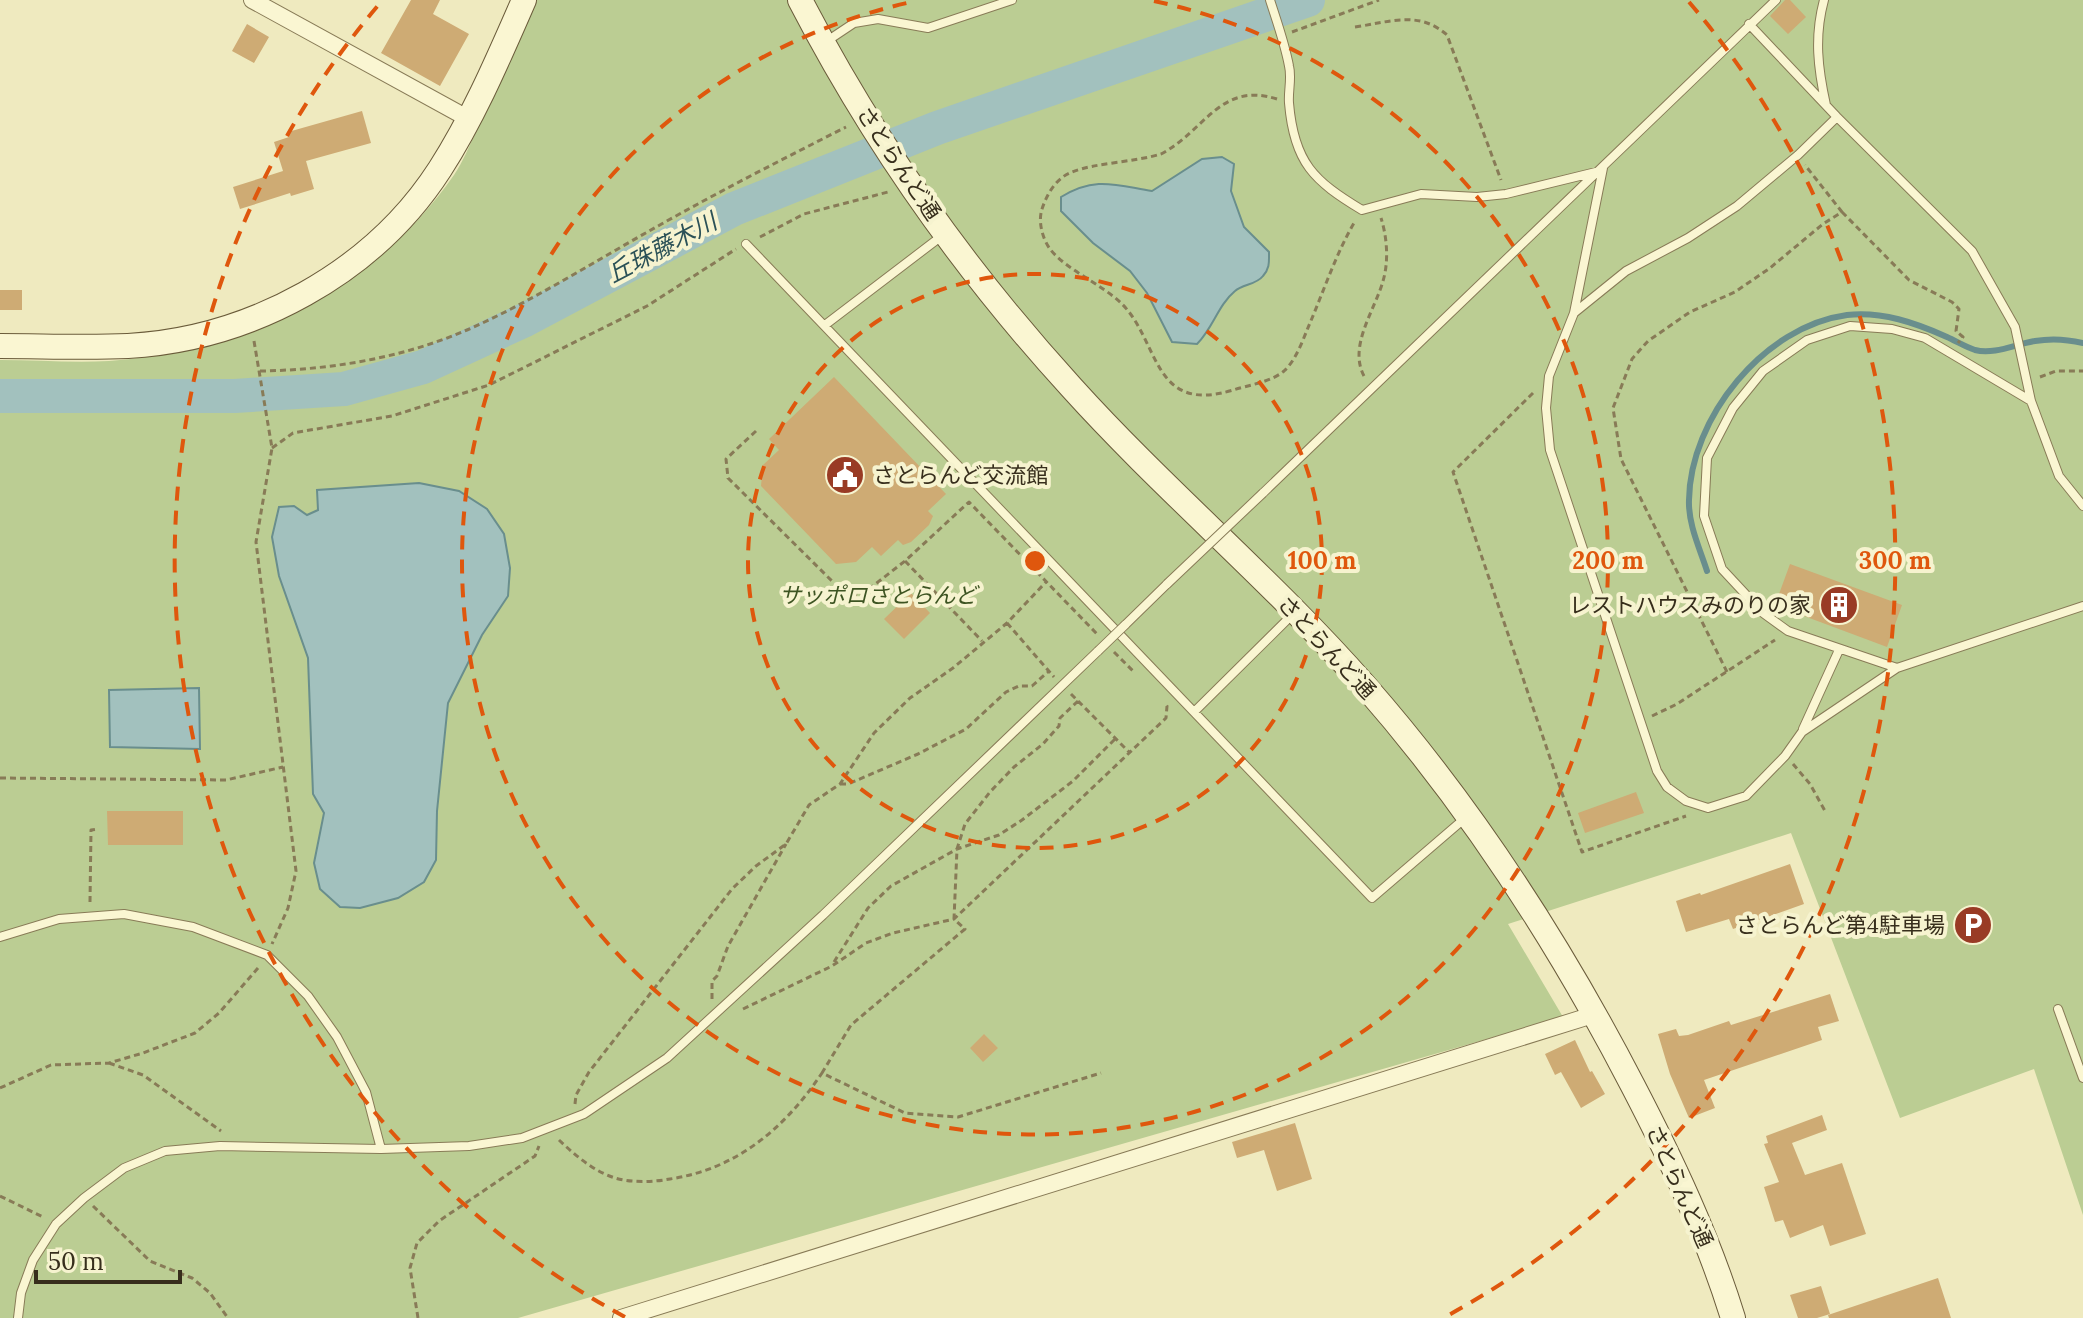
<svg xmlns="http://www.w3.org/2000/svg" width="2083" height="1318" font-family="Lora,'Noto Sans JP',serif">
  <style>
    .green { fill: #bbcd93 }
    .water { fill: #a2c1be; stroke: #698e8d; stroke-width: 2 }
    .lines { fill: none; stroke-linecap: round; stroke-linejoin: round }
    .stream { stroke: #698e8d; stroke-width: 6 }
    .river { stroke: #a2c1be; stroke-width: 34 }
    .building { fill: #ceab74 }
    .lane-casing { stroke: #887b57; stroke-width: 10 }
    .street-casing { stroke: #887b57; stroke-width: 18 }
    .secondary-casing { stroke: #6a5b3a; stroke-width: 26 }
    .path { stroke: #887b57; stroke-width: 3; stroke-dasharray: 6 4; stroke-linecap: butt }
    .lane { stroke: #faf6d2; stroke-width: 8 }
    .street { stroke: #faf6d2; stroke-width: 16 }
    .secondary { stroke: #faf6d2; stroke-width: 24 }
    .lane-bridge-casing { stroke: #887b57; stroke-width: 10; stroke-linecap: butt }
    .lane-bridge { stroke: #faf6d2; stroke-width: 8 }
    .ring { fill: none; stroke: #df570d; stroke-width: 4; stroke-dasharray: 14 10 }
    .labels { text-anchor: middle; stroke-width: 8; stroke-linejoin: round; paint-order: stroke }
    .street-label { font-size: 22px; fill: #372e1c; stroke: #f6f3cf }
    .poi-label { font-size: 22px; fill: #372e1c; stroke: #f6f3cf; text-anchor: end }
    .park-label { font-size: 22px; font-style: italic; fill: #3d5422; stroke: #f6f3cf }
    .water-label { font-size: 24px; font-style: italic; fill: #2b5157; stroke: #f6f3cf }
    .centre { fill: #df570d; stroke: #f6f3cf; stroke-width: 4 }
    .ring-label { font-size: 24px; text-anchor: middle; font-weight: bold; fill: #df570d; stroke: #f6f3cf; stroke-width: 8; stroke-linejoin: round; paint-order: stroke }
  </style>
  <rect width="100%" height="100%" fill="#efeabf"/>
  <path class="green" d="M537 0H2083V1215L2034 1069 1900 1118 1791 833 1508 924 1563 1017 518 1318H0V360C36 360 73 363 109 361 248 351 373 290 454 175 463 162 469 146 476 132 498 89 517 44 537 0Z"/>
  <path class="water" d="M1222 157 1234 164 1231 191 1244 227 1269 252C1269 262 1270 268 1263 276 1256 285 1243 284 1235 291 1218 305 1213 328 1197 344L1172 342 1147 293 1130 271 1093 243 1061 211V197C1095 176 1115 185 1152 191L1202 159Z
    M419 483 459 491 487 509 504 534 510 568 508 596 482 635 448 703 437 811 436 860 424 882 398 898 360 908 340 907 320 889 314 863 324 813 313 794 308 658 279 576 272 537 279 507 294 506 307 515 318 510 317 490Z
    M199 688 200 749 110 747 109 690Z"/>
  <g class="lines">
    <path class="stream" d="M1707 571C1700 549 1688 524 1689 500 1690 418 1764 326 1847 315 1882 311 1916 323 1947 337 1956 341 1966 347 1975 350 1994 355 2016 344 2035 341 2052 338 2066 339 2083 343"/>
    <path class="river" d="M0 396H235L344 389 423 367 525 320 734 209 937 128 1308 0"/>
  </g>
  <path class="building" d="M411 0H440L433 14 469 34 440 86 381 53Z
    M1785 0H1790L1806 17 1788 34 1770 16Z
    M247 24 269 37 254 63 232 51Z
    M362 111 371 143 306 161 314 189 291 196 290 193 240 209 233 187 283 171 274 142 289 137 288 132Z
    M0 290H22V310H0Z
    M834 377 946 494 928 511 933 516 929 525 911 542 903 545 898 540 881 556 872 547 856 562 836 564 761 486 763 465 779 450 769 439Z
    M1790 564 1902 605 1887 647 1775 605Z
    M911 593 930 613 904 639 884 619Z
    M1636 792 1644 813 1585 833 1578 813Z
    M107 811H183V845H108Z
    M1790 864 1804 904 1733 929 1729 919 1686 932 1676 901 1700 893 1701 895Z
    M1830 994 1839 1021 1818 1027 1822 1040 1704 1080 1715 1108 1689 1118 1670 1074 1658 1034 1676 1029 1679 1036 1688 1035 1729 1021 1731 1025Z
    M984 1034 998 1048 983 1062 970 1048Z
    M1575 1040 1590 1072 1592 1071 1605 1094 1581 1108 1561 1072 1555 1075 1545 1054Z
    M1822 1115 1827 1130 1792 1143 1805 1175 1842 1163 1866 1234 1830 1246 1823 1225 1790 1238 1783 1220 1775 1222 1764 1187 1779 1182 1764 1144 1768 1143 1766 1136Z
    M1295 1123 1312 1179 1277 1191 1264 1150 1237 1158 1232 1142Z
    M1938 1278 1951 1318H1829L1828 1315Z
    M1821 1286 1830 1314 1817 1318H1798L1790 1295Z"/>
  <g class="lines">
    <g class="lane-casing">
      <path id="lane" d="M1270 0C1277 22 1285 44 1289 66 1292 78 1288 91 1289 103 1294 163 1314 181 1362 210L1421 194 1477 197 1506 194 1600 171
        M1824 0C1814 37 1818 69 1826 105
        M1749 24 1837 117 1972 251 2015 327 2031 401 2059 476 2083 506
        M824 43 854 23 878 19 928 28 1012 0
        M1603 168 1574 313 1549 376 1546 408 1550 450 1657 771 1667 787 1686 801 1708 808 1746 796 1785 756 1802 732 1897 668 2083 606
        M746 244 1194 712 1293 614
        M1574 313 1626 271 1688 238 1737 206 1798 155 1837 117
        M825 325 943 235
        M1263 493 1776 0
        M1125 625 1167 584
        M1897 668 1788 631 1763 613 1722 569 1704 516 1707 458 1733 408 1763 371 1807 340 1850 326 1892 329 1925 338 2031 401
        M1194 712 1372 898 1464 819
        M1803 729 1839 650
        M0 937 59 919 124 914 193 927 267 955 308 996 337 1037 366 1092 381 1149
        M2058 1009 2083 1078
        M18 1318 21 1293 33 1260 56 1224 84 1198 124 1168 165 1151 220 1146 381 1149 469 1146 522 1138 584 1114 667 1058 823 915 1098 651"/>
    </g>
    <g class="street-casing">
      <path id="street" d="M252 0 469 119
        M621 1318 1596 1014"/>
    </g>
    <g class="secondary-casing">
      <path id="secondary" d="M800 0C872 139 966 272 1072 388 1165 491 1273 581 1365 686 1471 807 1559 943 1633 1086 1672 1161 1708 1237 1733 1318
        M0 346C42 346 86 348 128 346 251 339 373 273 440 169 474 116 499 57 524 0"/>
    </g>
    <path class="path" d="M1355 27C1390 22 1419 10 1447 35L1501 180
      M1292 32 1379 0
      M1277 99C1220 81 1205 131 1161 154 1135 162 1094 163 1072 172 1056 178 1047 194 1042 209 1038 221 1042 238 1050 249 1065 269 1103 285 1122 304 1160 342 1152 415 1233 390 1249 385 1271 382 1284 371 1297 359 1303 339 1310 323 1324 290 1336 254 1354 223
      M1842 212 1909 280 1952 302 1959 309 1956 331 1963 337 1958 343
      M760 237 804 214 888 192
      M254 341 272 448 256 542 296 871 288 908 272 944
      M260 371C330 370 402 358 467 330 531 302 597 260 658 226 720 191 783 159 846 127
      M1364 376C1348 346 1375 310 1383 281 1389 261 1387 237 1381 218
      M2040 377 2056 371H2083
      M1533 393 1453 472 1582 852 1686 816
      M756 431 726 459 728 478 841 590 860 596 905 561 969 502 1098 635
      M272 448 293 433 392 416 489 385 647 306 736 249
      M905 561 982 641
      M1007 623 1054 677
      M1114 652 1134 672
      M1727 672 1621 459 1613 408 1632 359 1648 341 1690 312 1735 292 1770 268 1823 224 1842 212 1805 165
      M1071 694 1130 753
      M1078 701 1060 718 1059 726 1043 744 1014 767 990 792 965 824 957 849 954 919 965 929 851 1025 822 1073 905 1113 958 1117 1101 1073
      M1652 716 1677 704 1775 640
      M1793 764 1810 784 1825 811
      M0 778 226 780 283 767
      M840 784H848L918 754 966 729 1006 692 1019 686H1032L1049 671
      M90 902 91 830 98 829
      M834 962 868 908 891 886 957 849 999 835 1022 820 1073 781 1116 738
      M712 999V981L717 976 728 946 786 844
      M743 1009 832 966 866 943 893 933 954 919 1166 718 1167 706 1165 703
      M109 1063 143 1075 221 1131
      M0 1088 51 1065 109 1063 143 1053 195 1033 219 1013 258 968
      M575 1104 576 1095 589 1072 732 889 756 866 786 844 809 805 840 784 874 733 910 698 953 668 1007 623 1046 582
      M559 1140C575 1155 593 1171 615 1178 632 1183 653 1182 670 1179 737 1169 785 1128 822 1073
      M0 1196 43 1217
      M93 1206 150 1261 192 1278 210 1293 228 1318
      M418 1318 410 1268 417 1243 439 1221 535 1156 539 1146"/>
    <use href="#lane" class="lane"/>
    <use href="#street" class="street"/>
    <use href="#secondary" class="secondary"/>
    <g class="lane-bridge-casing">
      <path id="lane-bridge" d="M1167 584 1263 493
        M1098 651 1125 625"/>
    </g>
    <use href="#lane-bridge" class="lane-bridge"/>
  </g>
  <g class="ring">
    <circle cx="1035" cy="561" r="287"/>
    <path d="M1154 1A573 573 0 1 1 916 1"/>
    <path d="M625 1317A860 860 0 0 1 381 2M1689 2A860 860 0 0 1 1445 1317"/>
  </g>
  <defs>
    <g id="civic-disc" transform="scale(2)"><circle r="9.5" fill="#993b25" stroke="#f6f3cf"/><path d="M-.6-6.5H3V-4.5H.6V-3L4-1V1h2V6H-6V1h2V-1L-.6-3ZM-1.2 2.5V6h2.4V2.5Z" fill="#fff"/></g>
    <g id="building-disc" transform="scale(2)"><circle r="9.5" fill="#993b25" stroke="#f6f3cf"/><path d="M-4-6H4V6H1V3H-1V6H-4ZM-2.5-4.3h1.7v1.8h-1.7ZM.8-4.3h1.7v1.8H.8ZM-2.5-1h1.7V.8h-1.7ZM.8-1h1.7V.8H.8Z" fill="#fff"/></g>
    <g id="parking-disc" transform="scale(2)"><circle r="9.5" fill="#993b25" stroke="#f6f3cf"/><path d="M-3.5-5.5H1a3.5 3.5 0 0 1 0 7H-1V5.5H-3.5ZM-1-3.4V-.6H.8a1.4 1.4 0 0 0 0-2.8Z" fill="#fff"/></g>
  </defs>
  <g fill-rule="evenodd">
    <use href="#civic-disc" x="845" y="475"/>
    <use href="#building-disc" x="1839" y="605"/>
    <use href="#parking-disc" x="1973" y="925"/>
  </g>
  <g class="labels">
    <g class="street-label">
      <text transform="translate(899 163) rotate(56)" y="8">さとらんど通</text>
      <text transform="translate(1327 647) rotate(47)" y="8">さとらんど通</text>
      <text transform="translate(1680 1186) rotate(66)" y="8">さとらんど通</text>
    </g>
    <g class="poi-label">
      <text x="873" y="483" text-anchor="start">さとらんど交流館</text>
      <text x="1811" y="613">レストハウスみのりの家</text>
      <text x="1945" y="933">さとらんど第4駐車場</text>
    </g>
    <g class="park-label">
      <text x="878" y="603">サッポロさとらんど</text>
    </g>
    <g class="water-label">
      <text transform="translate(662 248) rotate(-28)" y="8">丘珠藤木川</text>
    </g>
  </g>
  <circle cx="1035" cy="561" r="12" class="centre"/>
  <g class="ring-label">
    <text x="1322" y="569">100 m</text>
    <text x="1608" y="569">200 m</text>
    <text x="1895" y="569">300 m</text>
  </g>
  <path d="M36 1270v12h144v-12" fill="none" stroke="#372e1c" stroke-width="4"/>
  <text x="48" y="1270" font-size="24" fill="#372e1c" stroke="#f6f3cf" stroke-width="6" paint-order="stroke">50 m</text>
</svg>
